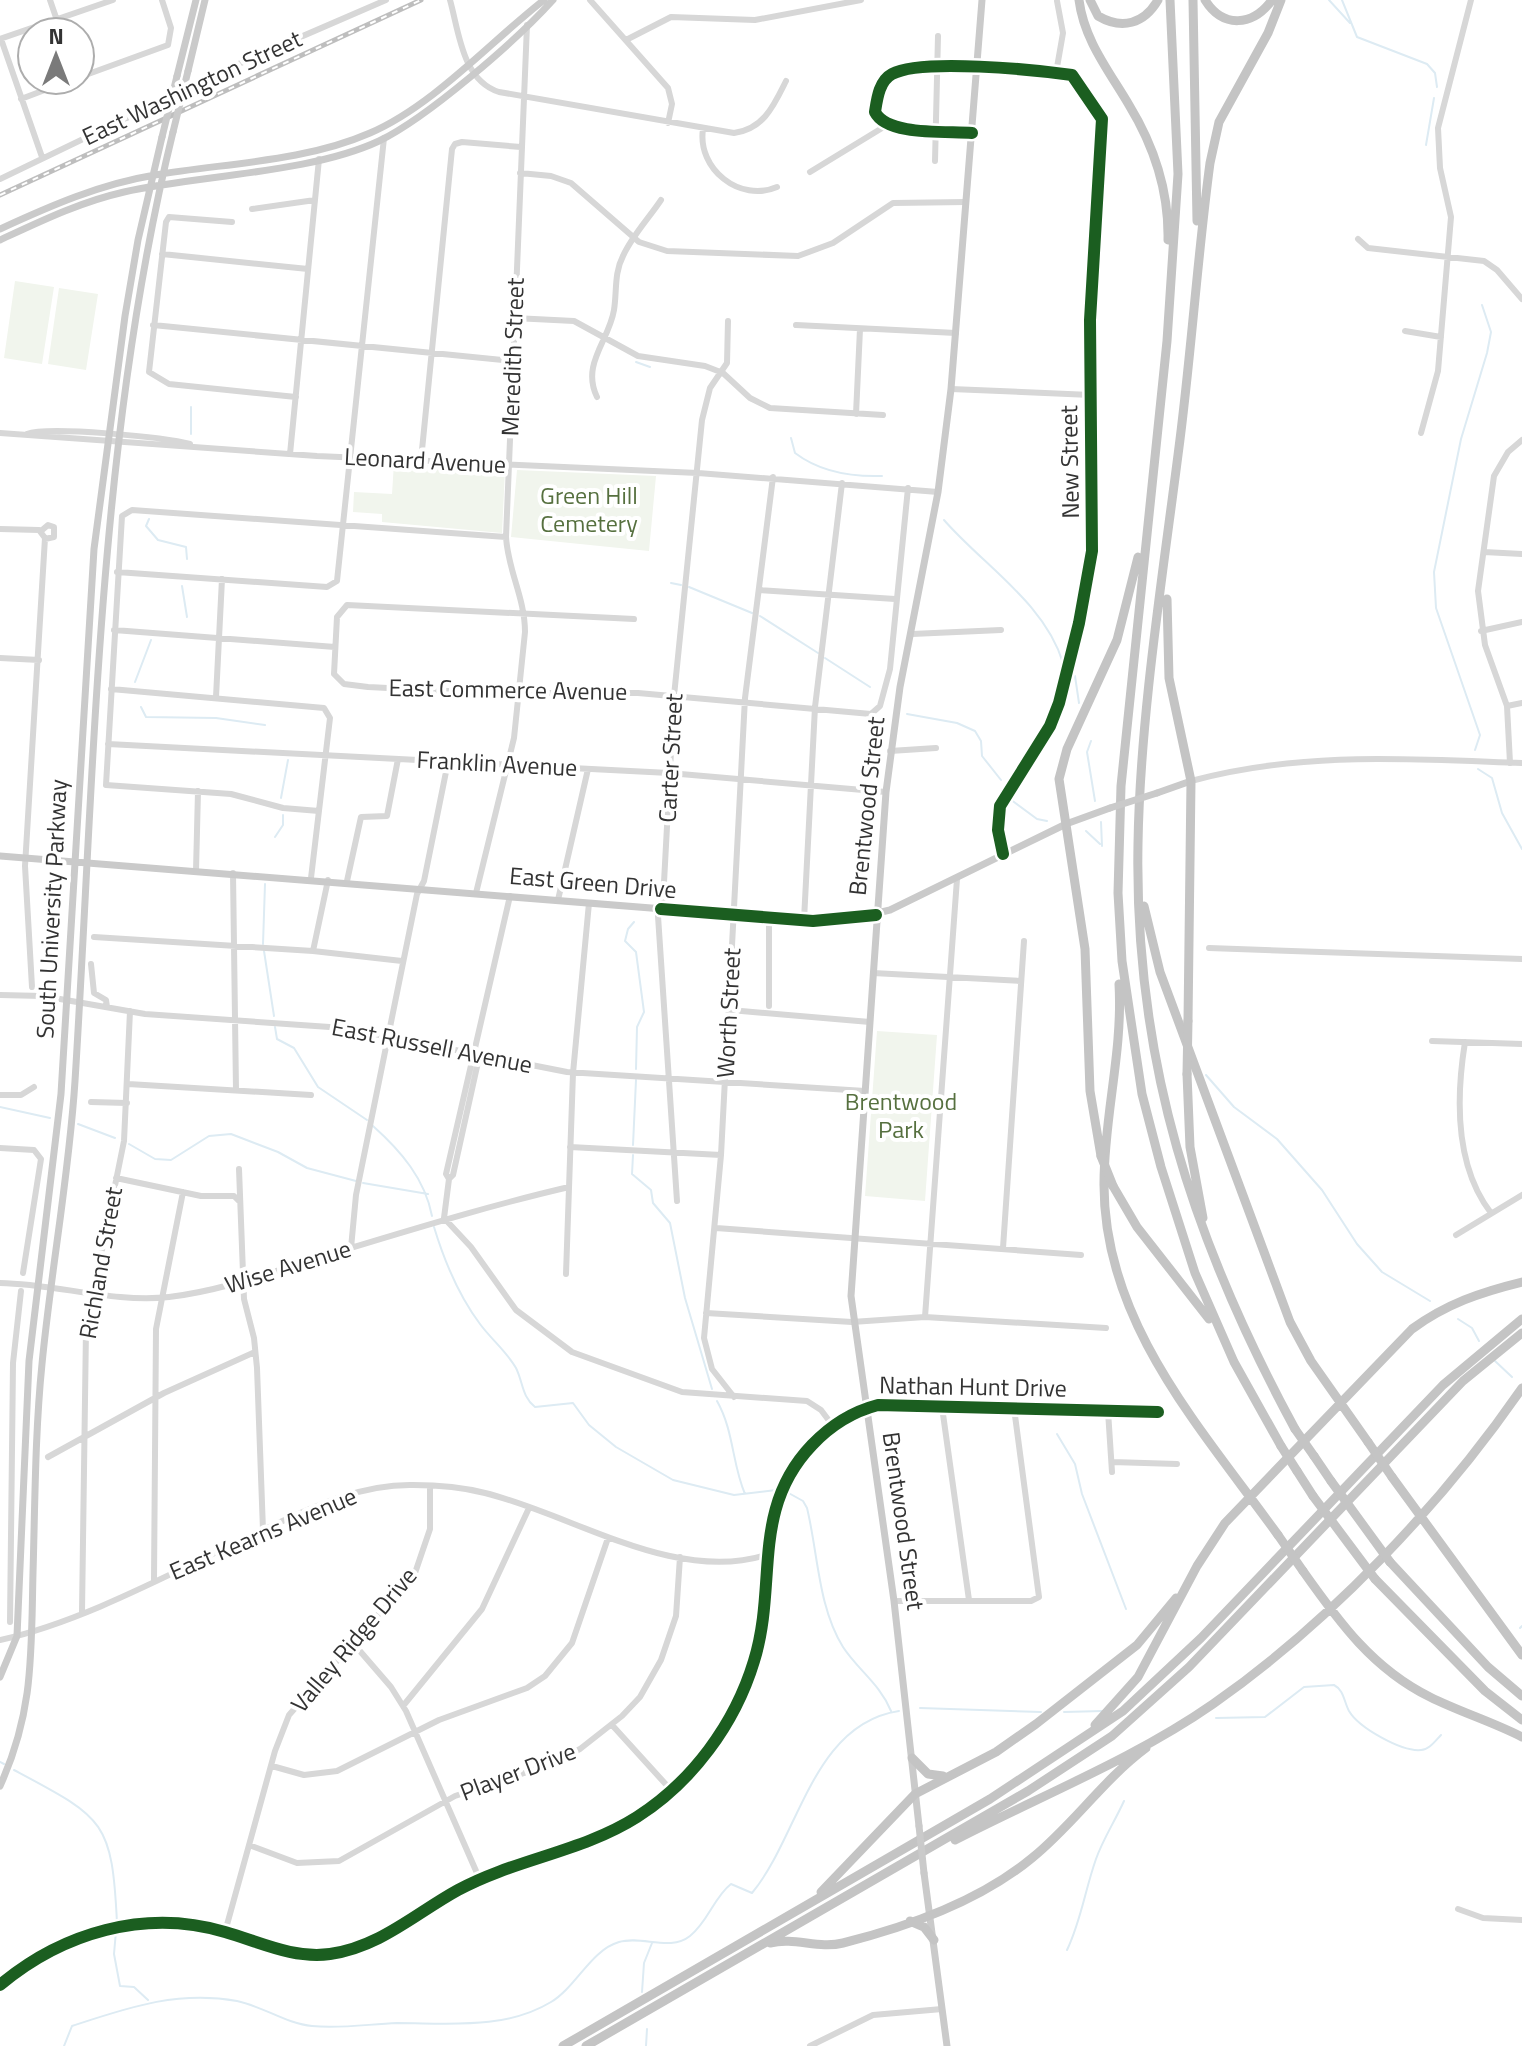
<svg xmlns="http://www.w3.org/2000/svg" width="1522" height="2046" font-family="'Titillium Web',sans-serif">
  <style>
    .green { fill: #f1f5ed }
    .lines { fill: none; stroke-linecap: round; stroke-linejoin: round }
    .stream { stroke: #ddebf3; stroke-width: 2 }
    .minor { stroke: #d7d7d7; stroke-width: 6 }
    .major { stroke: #cacaca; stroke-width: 7 }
    .highway { stroke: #c4c4c4; stroke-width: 9 }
    .rail-casing { stroke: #bebebe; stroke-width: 5 }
    .rail { stroke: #fff; stroke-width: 2; stroke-dasharray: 6; stroke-linecap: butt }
    .major-bridge { stroke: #cacaca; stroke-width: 7 }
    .highway-bridge { stroke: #c4c4c4; stroke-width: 9 }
    .cycleway-casing { stroke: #fff; stroke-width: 17 }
    .cycleway { stroke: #1b5e20; stroke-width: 12 }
    .labels { text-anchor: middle; stroke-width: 8; stroke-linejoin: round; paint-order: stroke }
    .street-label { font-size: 24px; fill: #333; stroke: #fff }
    .park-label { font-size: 24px; fill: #56703f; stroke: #fff }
  </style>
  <rect width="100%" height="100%" fill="#fff"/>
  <path class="green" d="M15 281 54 287 42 364 4 358Z
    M59 288 98 294 86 370 48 364Z
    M394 463 505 470 502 533 382 522V514L353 512 354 492 392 494Z
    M517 470 656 476 649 551 511 537Z
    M877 1031 937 1035 925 1201 865 1196Z"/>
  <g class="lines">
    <path class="stream" d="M1329 0 1350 23
      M1342 0 1357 37 1427 64 1435 73 1437 87
      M1426 145 1434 98
      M636 362 650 367
      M191 434V407
      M791 438 795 453C820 472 851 477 882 476
      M149 519 146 526 158 540 186 547 187 559
      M944 520C983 565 1045 603 1063 663
      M671 583 681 585
      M182 586 187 617
      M689 587 752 613
      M760 616 818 653
      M825 658 870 687
      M1075 676 1079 703
      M135 682 151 640
      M141 707 146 717 216 718 265 725
      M907 714 957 723 975 731 981 741 982 756 1001 780
      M1091 741 1087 752 1095 801
      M1475 750 1480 735 1436 608 1434 572 1461 439 1487 353 1491 332 1482 305
      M1478 769 1492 778 1502 813 1522 849
      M281 798 288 760
      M1010 799 1037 819 1047 821
      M1101 822 1102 846
      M1086 831 1100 844
      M275 837 283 825V815
      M634 922 628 929 625 941 636 952 644 1012 637 1027 636 1069
      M263 944 265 884
      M264 951 274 1016
      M275 1027 277 1039 294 1048 318 1087 367 1120
      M1206 1075 1234 1107 1277 1139 1322 1190 1357 1244 1382 1272 1430 1301
      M0 1107 50 1118
      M78 1124 115 1138
      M373 1126C401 1151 425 1179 432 1216
      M129 1144 155 1159 171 1160 209 1136 231 1134 278 1152 307 1168 356 1181
      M633 1145 636 1080
      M633 1155 632 1174 651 1190 653 1203 670 1223 685 1298 712 1389
      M363 1183 428 1194
      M434 1227C444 1260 459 1296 480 1324 491 1339 507 1352 516 1368 523 1382 522 1397 535 1407L573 1403 589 1425 616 1447 673 1480 734 1495 776 1490
      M1458 1319 1472 1328 1479 1341
      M1495 1361 1512 1377
      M717 1401C734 1431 732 1464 745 1494
      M1057 1434 1075 1464 1082 1494 1126 1609
      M785 1491 803 1501 807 1508C818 1553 818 1607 843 1647 858 1670 880 1684 891 1711
      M1520 1628 1522 1626
      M920 1708 1041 1712
      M1064 1712 1103 1711
      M1216 1718 1265 1717 1304 1687 1334 1685C1344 1690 1344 1702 1349 1711 1359 1728 1402 1752 1421 1750 1429 1750 1435 1741 1441 1735
      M0 1762 4 1764
      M14 1770C104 1818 112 1820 117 1923
      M116 1931 114 1954 120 1986 134 1987 148 2000
      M1067 1950C1081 1921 1085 1890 1096 1859 1103 1839 1115 1821 1124 1801
      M642 1992 644 1963 652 1943
      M64 2046 72 2026C127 2008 177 1990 237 2001 262 2006 287 2024 312 2026 340 2029 369 2024 397 2023 448 2023 505 2030 551 2002 576 1987 591 1950 619 1942 642 1935 670 1952 690 1936 708 1922 714 1897 731 1884L752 1893C799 1837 812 1724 899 1711
      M646 2046 647 2029"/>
    <path class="minor" d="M50 0 61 32
      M450 0C459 32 462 80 499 92L734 133C764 129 774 105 786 81
      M590 0 668 88 672 104 668 123
      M0 39 113 0
      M1 39 42 157
      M626 40 671 17 755 20 861 0
      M1056 73 1063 33 1057 1
      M80 77 168 45 171 28 162 0
      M21 99 71 80
      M703 129C697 169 740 203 777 187
      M972 133C946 131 887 136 875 112 877 99 879 81 892 74 921 58 1036 70 1072 75L1102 119 1090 320 1092 551 1079 623 1059 703 1050 726 1000 806 998 830 1003 854
      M935 161 938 36
      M810 172 887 125
      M520 173 551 176 571 183 639 242 667 251 798 256 833 243 893 203 966 202
      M0 179 245 61 386 0
      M252 209 315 200
      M232 222 169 217 166 222 149 372 169 384 296 397
      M1358 239 1368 248 1484 261 1497 270 1522 299
      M162 254 308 269
      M514 318 574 321 638 356 705 366 723 373 750 398 770 408 883 415
      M153 325 512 361
      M796 325 956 333
      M1405 331 1441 337
      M951 389 1091 395
      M597 397C581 364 609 341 614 310 617 291 614 273 623 256 632 236 649 218 661 200
      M856 414 860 329
      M0 433 317 456 698 473 938 492
      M1421 433 1438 371 1451 217 1440 168 1438 128 1471 0
      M27 434C48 426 166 437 190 444
      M290 454 319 159
      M421 460 452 149 455 144 462 142 521 147
      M0 529 39 530 45 538 25 866 32 987
      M41 531 48 525 54 527V537L45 539
      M1484 552 1522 554
      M117 572 327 587 337 581 384 138
      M759 590 895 599
      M634 619 347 605 337 617 334 674 344 684 368 687 488 693H638L871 714 880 706 890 669 908 488
      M114 630 335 647
      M1481 631 1522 622
      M912 634 1001 630
      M0 658 39 660
      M111 689 324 708 330 718 311 878
      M216 697 222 579
      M1507 706 1522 703
      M108 744 669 773 886 792
      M890 751 936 748
      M1510 763 1507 706 1485 645 1478 591 1494 476 1508 452 1522 440
      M1191 781C1302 751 1409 759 1522 763
      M319 811 283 808 231 794 106 785 122 516 132 510 506 537
      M196 871 198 791
      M233 873 236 1090
      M347 881 361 817 387 816 398 759
      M476 893 514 738 525 632C525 598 508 571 506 537L527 25
      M558 900 588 769
      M804 920 815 707 842 483
      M94 937 313 951 402 961
      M1209 948 1522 959
      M313 951 328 880
      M91 964 94 993 106 1000 107 1007
      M873 973 1021 981
      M0 995 43 996 145 1014 344 1028 567 1072 865 1091
      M769 1006V917
      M730 1010 870 1022
      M1432 1041 1522 1044
      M1465 1042C1456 1098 1455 1166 1491 1213
      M480 1053 453 1175 449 1179 446 1174 510 896
      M128 1084 311 1095
      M0 1095H21L34 1087
      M91 1102 127 1103
      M570 1147 721 1155
      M0 1148 34 1150 41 1159 23 1273
      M239 1169 244 1299 254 1338 257 1368 263 1530
      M116 1178 201 1196H234L240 1202
      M449 1179 444 1218 471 1247 516 1310 572 1352 682 1392 807 1401 821 1410 833 1426
      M677 1201 658 916 663 901 674 696 702 420 710 388 727 363 728 321
      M716 1228 1081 1255
      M1456 1235 1522 1195
      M351 1248 356 1195 417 894 424 881 448 762
      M1003 1248 1024 941
      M566 1274 573 1073 589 903
      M0 1283C57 1284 113 1303 169 1297 220 1291 269 1273 317 1258 401 1233 483 1207 569 1187
      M706 1313 852 1322 925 1317 1106 1328
      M925 1317 957 879
      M734 1397 712 1369 704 1338 721 1155 745 698 773 477
      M942 1407 969 1600
      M1108 1411 1112 1472
      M48 1457 164 1393 255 1352
      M1112 1462 1177 1464
      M154 1580 156 1329 183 1192
      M894 1601H1031L1039 1597 1014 1408
      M82 1612 86 1329 124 1141 130 1011
      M10 1622 13 1363 21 1291
      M0 1640C87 1621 182 1567 263 1530 311 1508 359 1484 413 1485 437 1485 462 1487 485 1493 572 1514 674 1584 766 1555
      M353 1643 391 1687 406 1711 480 1880
      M403 1706 482 1609 529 1508
      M612 1725 671 1790
      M272 1766 304 1775 337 1771 439 1720 527 1688 545 1676 572 1643 608 1538
      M249 1845 297 1863 339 1861 455 1796 545 1766 580 1749 622 1716 640 1697 661 1660 676 1616 680 1557
      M1458 1909 1483 1918 1522 1920
      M225 1932 275 1751 289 1715 415 1573 430 1529V1486
      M0 1985C62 1933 145 1908 225 1932 260 1942 293 1959 330 1954 380 1947 416 1913 458 1890 515 1859 582 1852 637 1817 692 1782 735 1724 754 1661 778 1584 750 1510 812 1445 831 1425 851 1412 878 1405L1158 1412
      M810 2046 873 2015 942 2009"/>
    <path class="major" d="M188 71 205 0
      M177 76 196 0
      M0 229C50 206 100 184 155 175 225 163 304 162 370 133 433 106 490 42 544 0
      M0 240C41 221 80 202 124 192 200 175 311 173 379 141 427 118 517 40 553 0
      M1157 793 1191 781
      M0 856 813 921 860 917 890 910 1066 824 1110 808
      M0 1677 17 1636 29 1361 61 1094 94 549 125 316 138 240 162 137
      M0 1786C34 1711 31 1654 33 1573 35 1504 35 1433 42 1364 51 1270 69 1176 75 1081 95 764 97 442 173 132
      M919 1826 894 1601 851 1296 886 792 900 687 938 492 951 389 982 0
      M924 1873 947 2046"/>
    <path class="highway" d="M1079 0C1084 40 1109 71 1129 105 1154 146 1169 192 1168 240
      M1090 0 1098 16C1122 30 1144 24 1158 0
      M1170 0 1178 174 1167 341 1121 786 1118 893 1122 961 1142 1094 1161 1167 1195 1273 1234 1362 1281 1446
      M1193 0 1197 221
      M1205 0C1223 29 1253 26 1272 0
      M1281 0 1268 33 1219 122 1210 163C1197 260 1191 358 1178 455 1162 580 1140 719 1138 844 1134 1061 1193 1241 1295 1429
      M1167 599 1169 678 1191 781 1188 1021
      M1144 906 1160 972 1290 1322 1311 1361 1368 1442
      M1119 984C1123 1052 1104 1116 1104 1183 1103 1322 1201 1428 1278 1535
      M1187 1074 1190 1147 1203 1218
      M1101 1156 1090 1091 1085 949 1059 779 1067 749 1117 640 1138 557
      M1113 1186 1137 1227 1209 1319
      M1314 1456 1331 1481
      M1297 1471 1313 1496
      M1392 1477 1522 1655
      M1390 1562 1488 1667 1522 1696
      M1303 1571C1339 1622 1373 1669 1430 1697 1460 1712 1493 1722 1522 1737
      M1375 1579 1485 1691 1522 1720
      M1095 1725 1138 1677 1197 1566 1225 1523 1412 1329C1446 1304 1481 1292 1522 1282
      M912 1758 928 1774 943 1776
      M955 1840C1040 1796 1134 1759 1213 1704 1329 1623 1442 1504 1522 1388
      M821 1892 915 1794 996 1752 1036 1724 1137 1645 1176 1598
      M910 1921 924 1927 934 1940
      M770 1943C795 1937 818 1949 843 1943 907 1927 980 1901 1032 1858 1073 1825 1103 1780 1146 1748
      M563 2046 990 1799 1123 1711 1201 1638 1443 1385 1522 1319
      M586 2046 1028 1791 1112 1736 1189 1667 1463 1381 1522 1333"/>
    <g class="rail-casing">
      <path id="rail" d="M0 195 421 0"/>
    </g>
    <use href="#rail" class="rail"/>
    <path class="major-bridge" d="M173 132 188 71
      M162 137 177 76
      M1110 808 1157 793
      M919 1826 924 1873"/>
    <path class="highway-bridge" d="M1187 1074 1188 1021
      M1101 1156 1113 1186
      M1295 1429 1314 1456
      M1368 1442 1392 1477
      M1281 1446 1297 1471
      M1331 1481 1390 1562
      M1313 1496 1375 1579
      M1278 1535 1303 1571"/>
    <g class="cycleway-casing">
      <path id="cycleway" d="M972 133C946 131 887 136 875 112 877 99 879 81 892 74 921 58 1036 70 1072 75L1102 119 1090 320 1092 551 1079 623 1059 703 1050 726 1000 806 998 830 1003 854
        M661 909 813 921 876 915
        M0 1985C62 1933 145 1908 225 1932 260 1942 293 1959 330 1954 380 1947 416 1913 458 1890 515 1859 582 1852 637 1817 692 1782 735 1724 754 1661 778 1584 750 1510 812 1445 831 1425 851 1412 878 1405L1158 1412"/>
    </g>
    <use href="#cycleway" class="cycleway"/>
  </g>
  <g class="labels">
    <g class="street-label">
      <text transform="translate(192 88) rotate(-25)" y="8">East Washington Street</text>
      <text transform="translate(513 357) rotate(-88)" y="8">Meredith Street</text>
      <text transform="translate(425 461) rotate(3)" y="8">Leonard Avenue</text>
      <text transform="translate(1070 462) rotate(-91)" y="8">New Street</text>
      <text transform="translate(508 690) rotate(1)" y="8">East Commerce Avenue</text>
      <text transform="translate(671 758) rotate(-87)" y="8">Carter Street</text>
      <text transform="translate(497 764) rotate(3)" y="8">Franklin Avenue</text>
      <text transform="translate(867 806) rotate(-84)" y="8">Brentwood Street</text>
      <text transform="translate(593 883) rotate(5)" y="8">East Green Drive</text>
      <text transform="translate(52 909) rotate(-87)" y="8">South University Parkway</text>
      <text transform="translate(729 1013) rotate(-87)" y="8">Worth Street</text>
      <text transform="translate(432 1046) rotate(11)" y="8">East Russell Avenue</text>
      <text transform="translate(101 1263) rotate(-80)" y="8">Richland Street</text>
      <text transform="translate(288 1267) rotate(-17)" y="8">Wise Avenue</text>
      <text transform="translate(973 1387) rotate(1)" y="8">Nathan Hunt Drive</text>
      <text transform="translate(903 1521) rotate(82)" y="8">Brentwood Street</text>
      <text transform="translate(263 1534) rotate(-23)" y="8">East Kearns Avenue</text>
      <text transform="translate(354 1640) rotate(-50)" y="8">Valley Ridge Drive</text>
      <text transform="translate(518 1772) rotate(-21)" y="8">Player Drive</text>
    </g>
    <g class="park-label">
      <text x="589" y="504">Green Hill<tspan x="589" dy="28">Cemetery</tspan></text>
      <text x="901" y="1110">Brentwood<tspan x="901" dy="28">Park</tspan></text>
    </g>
  </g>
  <g transform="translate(56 56)"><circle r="38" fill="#ffffff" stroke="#adadad" stroke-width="2"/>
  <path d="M0-6L14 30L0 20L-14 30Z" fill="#7a7a7a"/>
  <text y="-12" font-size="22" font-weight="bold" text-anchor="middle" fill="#333333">N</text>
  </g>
</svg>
